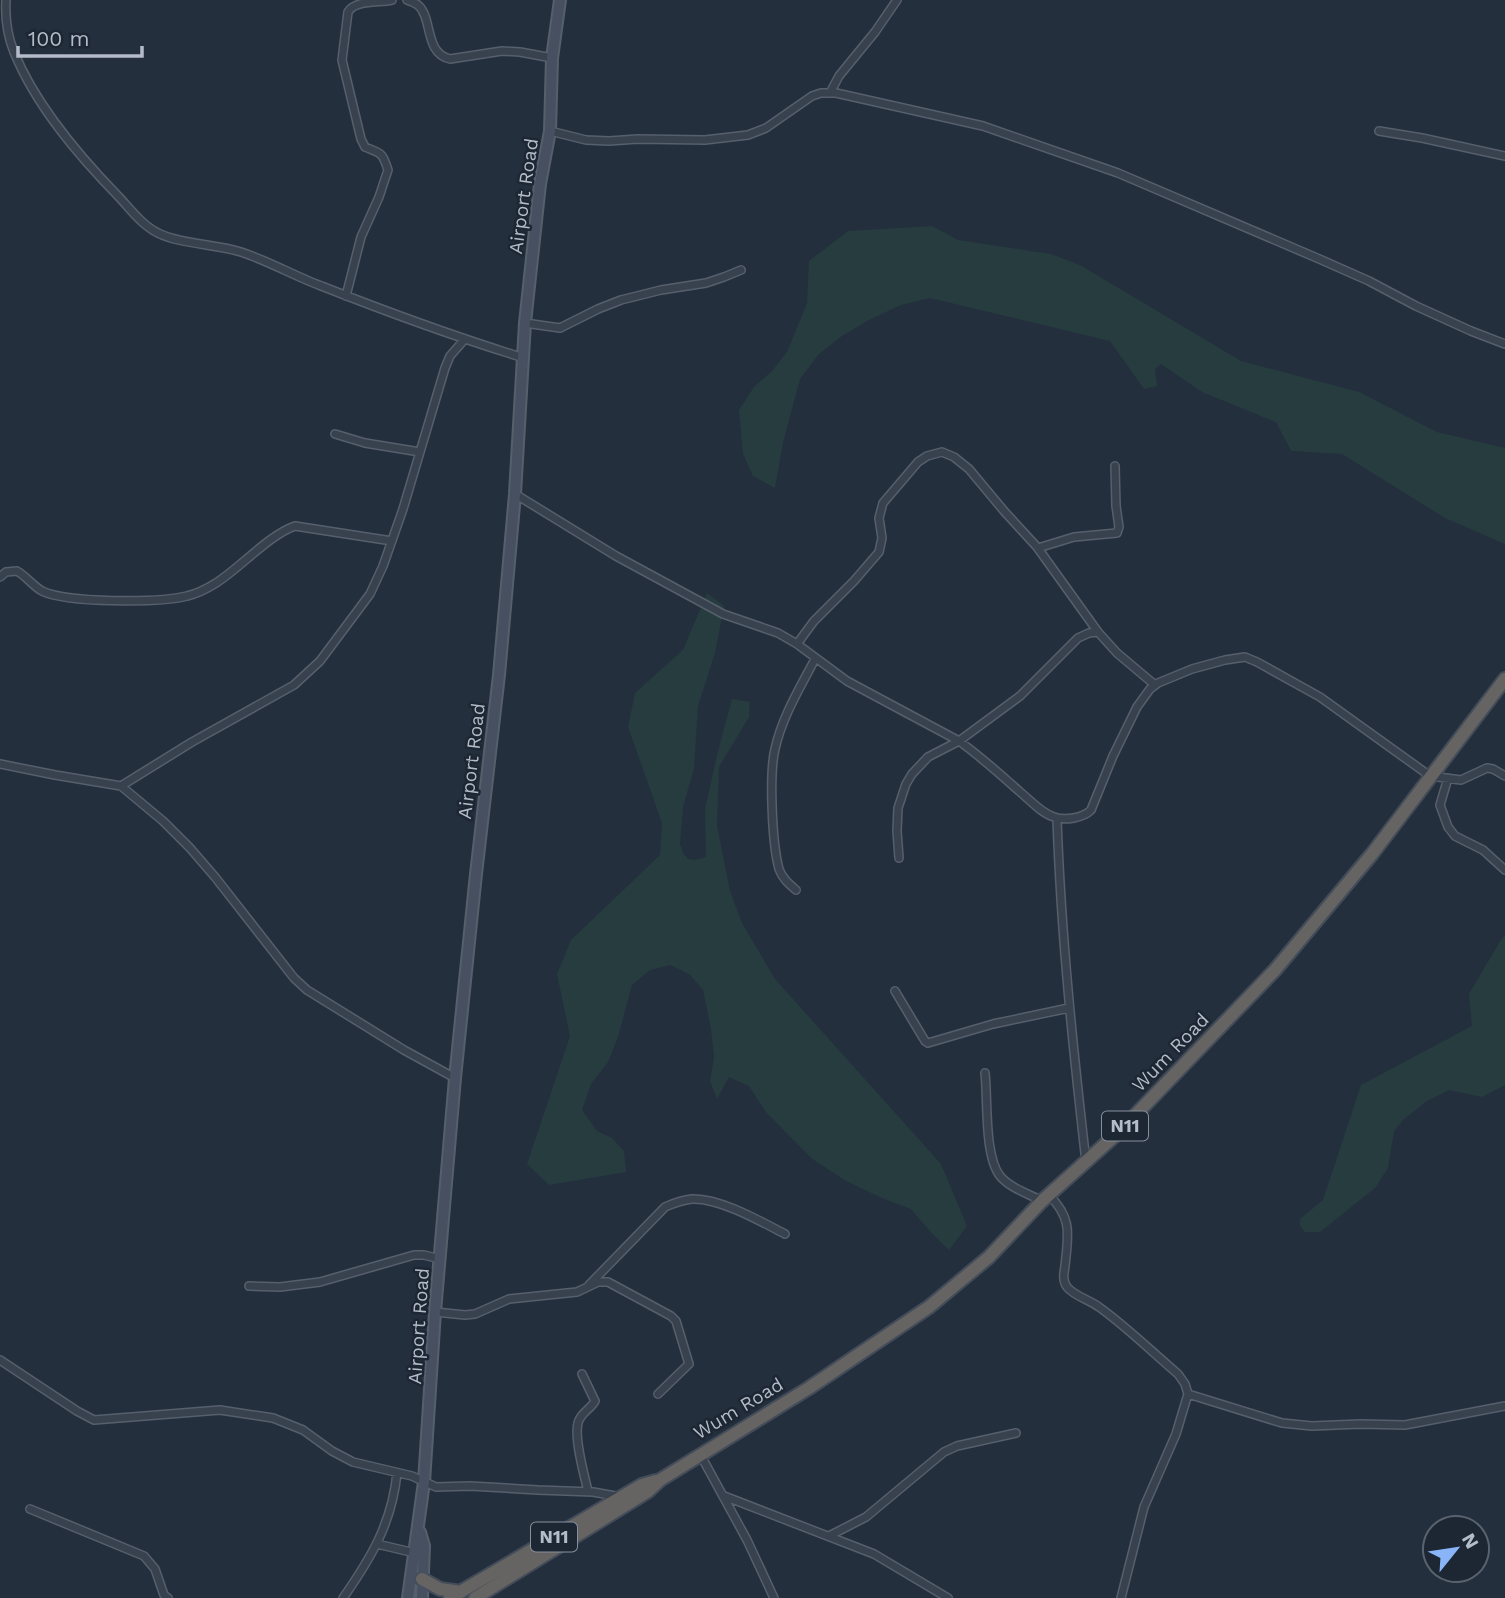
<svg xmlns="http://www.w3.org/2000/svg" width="1505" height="1598" font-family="'Work Sans',sans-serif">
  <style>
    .green { fill: #263c3f }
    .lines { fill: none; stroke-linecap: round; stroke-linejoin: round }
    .minor-casing { stroke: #565f6c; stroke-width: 10 }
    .secondary-casing { stroke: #565f6c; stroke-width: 14 }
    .trunk-casing { stroke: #434c59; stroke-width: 16 }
    .minor { stroke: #38414e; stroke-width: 7 }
    .secondary { stroke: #465061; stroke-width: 10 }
    .trunk { stroke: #656462; stroke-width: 12 }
    .labels { text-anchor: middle; stroke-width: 5; stroke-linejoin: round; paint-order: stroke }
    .shield { fill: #1d2633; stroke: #878f9c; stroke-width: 2 }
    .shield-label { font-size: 18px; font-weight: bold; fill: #b4bcc9 }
    .street-label { font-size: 19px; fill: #b4bcc9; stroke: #1d2633 }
  </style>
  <rect width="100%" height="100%" fill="#242f3e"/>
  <path class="green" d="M932 226 958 240 1051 254 1080 265 1241 361 1359 392 1437 432 1505 448V544L1445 518 1342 454 1291 451 1276 422 1202 392 1161 364 1155 369 1157 386 1144 389 1110 341 930 298 901 305 869 320 842 336 819 354 800 379 783 443 775 488 753 476 743 454 739 410 754 387 772 371 787 352 807 303 809 261 848 231Z
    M707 593 724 606 715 653 698 706 694 768 683 807 680 844 683 853 688 859 694 860 706 857 705 809 717 755 732 699 750 702 749 717 719 767 717 825 730 891 742 923 775 979 941 1164 967 1226 949 1250 929 1230 911 1209 882 1198 846 1181 811 1158 766 1112 749 1086 729 1077 717 1099 710 1081 714 1057 711 1029 703 990 689 974 670 965 650 970 632 985 618 1037 608 1062 591 1084 582 1110 597 1131 612 1138 624 1151 626 1172 549 1185 527 1164 570 1036 557 974 571 940 660 855 662 823 628 727 635 693 683 650Z
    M1505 936V1085L1482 1097 1449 1090 1427 1101 1404 1119 1394 1131 1388 1168 1375 1188 1320 1232H1305L1300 1226V1219L1323 1200 1361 1085 1472 1026 1469 994 1502 938Z"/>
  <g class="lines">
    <g class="minor-casing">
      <path id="minor" d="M6 0C5 18 7 35 14 52 36 106 79 156 119 197 131 210 142 225 158 233 180 244 216 244 241 252 269 261 296 277 324 287 390 313 456 337 524 358
        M407 0C410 1 415 3 418 5 433 18 424 53 450 59L502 51 520 52 552 58
        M830 93 839 76 875 32 897 0
        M550 131 586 140 609 141 638 139 705 140 748 135 766 128 812 96 821 93H836L983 126 1118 173 1317 258 1369 281 1416 306 1471 331 1505 344
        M1379 131 1422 138 1505 156
        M346 296 361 237 379 197 388 170C382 151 381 154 365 147L361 139 342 60 348 12C355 0 378 3 392 0
        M525 323 560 328 598 309 621 300 661 290 706 283 724 277 741 270
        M335 434 365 443 420 452
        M515 494 616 556 723 614 778 633 797 644 847 681 959 741C980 756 1000 774 1019 791 1030 800 1041 813 1054 817 1065 821 1083 818 1091 810L1113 756 1137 707 1150 689 1158 683 1192 669 1225 660 1245 657 1257 662 1320 697 1430 776 1461 780 1487 768 1493 769 1505 776
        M1038 548 1074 537 1117 533 1119 527 1116 506 1115 466
        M0 577 6 572 17 571C26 576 33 586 42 591 67 603 159 603 187 596 196 594 208 588 216 583 241 567 269 535 295 526L392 541
        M797 644 814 621 854 581 879 552 882 538 879 518 883 503 918 462 927 456 942 452 954 457 969 469 1004 511 1037 547 1098 632 1117 653 1155 685
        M0 764 55 775 121 786 163 821 190 848 215 877 294 978 307 990 404 1050 455 1078
        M1448 778 1440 805 1448 827 1455 836 1483 850 1505 870
        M121 786 192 742 294 685 320 661 370 594 383 566 403 509 445 368 450 356 464 340
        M1057 819C1061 934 1073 1048 1086 1162
        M899 858 897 831 898 808 906 784 912 774 928 757 959 741 1020 696 1078 638 1089 633 1098 632
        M796 890C789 884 782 878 779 869 772 843 769 774 775 749 782 717 800 688 815 659
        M895 991 925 1041 928 1043 993 1024 1069 1008
        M985 1073C988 1100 984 1155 1000 1176 1010 1188 1029 1194 1042 1201
        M1049 1195C1073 1219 1068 1235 1065 1266 1064 1273 1062 1280 1067 1287 1074 1296 1090 1300 1099 1307 1127 1327 1152 1352 1178 1374L1185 1384 1188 1394 1176 1434 1144 1507 1121 1598
        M589 1285 665 1207C674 1203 682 1200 692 1199 720 1198 760 1221 785 1234
        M249 1286 280 1287 320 1282 414 1255H424L440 1259
        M435 1312 465 1315 475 1314 509 1299 577 1292 598 1282H608L671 1316 676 1321 689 1364 658 1394
        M0 1360 77 1411 94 1420 220 1410 273 1418 303 1430 332 1451 353 1462 412 1476 436 1487 470 1486 538 1490 593 1492 621 1497
        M582 1374 595 1401C591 1409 580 1413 578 1423 574 1438 584 1475 588 1491
        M1188 1394 1282 1423 1312 1426 1360 1424 1405 1425 1505 1406
        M700 1454 747 1540 774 1598
        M724 1496 874 1554 948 1598
        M30 1509 144 1556 155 1569 164 1595 168 1598
        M829 1536 866 1517 944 1452 957 1446 1016 1433
        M377 1544 415 1553
        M343 1598C371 1558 392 1523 397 1473"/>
    </g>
    <g class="secondary-casing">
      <path id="secondary" d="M420 1532 424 1546 422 1598
        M408 1598 424 1482 435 1312 455 1078 476 874 499 675 515 494 525 323 540 184 550 131 552 58 560 0"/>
    </g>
    <g class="trunk-casing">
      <path id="trunk" d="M422 1579 440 1589 461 1592
        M450 1598 642 1485 656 1481
        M475 1598 647 1492 660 1480 809 1388 929 1307 989 1257 1042 1201 1120 1131 1275 970 1372 854 1505 679"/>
    </g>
    <use href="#minor" class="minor"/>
    <use href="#secondary" class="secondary"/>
    <use href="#trunk" class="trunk"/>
  </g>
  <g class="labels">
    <g class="shield">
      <rect x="1102" y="1111.5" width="46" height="29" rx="5"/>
      <rect x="531" y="1522.5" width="46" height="29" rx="5"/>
    </g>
    <g class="shield-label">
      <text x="1125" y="1132">N11</text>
      <text x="554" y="1543">N11</text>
    </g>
    <g class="street-label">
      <text transform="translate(523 196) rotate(-82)" y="7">Airport Road</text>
      <text transform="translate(471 761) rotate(-83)" y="7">Airport Road</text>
      <text transform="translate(1170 1052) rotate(-46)" y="7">Wum Road</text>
      <text transform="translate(418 1326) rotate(-86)" y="7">Airport Road</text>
      <text transform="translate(738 1408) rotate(-31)" y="7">Wum Road</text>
    </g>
  </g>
  <g transform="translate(1456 1549) rotate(60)"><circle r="33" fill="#1d2633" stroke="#59626f" stroke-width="2"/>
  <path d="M0-5L12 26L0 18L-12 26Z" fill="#8ab4f8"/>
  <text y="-10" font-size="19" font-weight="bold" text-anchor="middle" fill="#b4bcc9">N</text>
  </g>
  <path d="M18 46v10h124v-10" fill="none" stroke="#b4bcc9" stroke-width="3.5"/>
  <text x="28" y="46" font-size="21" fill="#b4bcc9" stroke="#1d2633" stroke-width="5" paint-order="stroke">100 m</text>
</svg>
